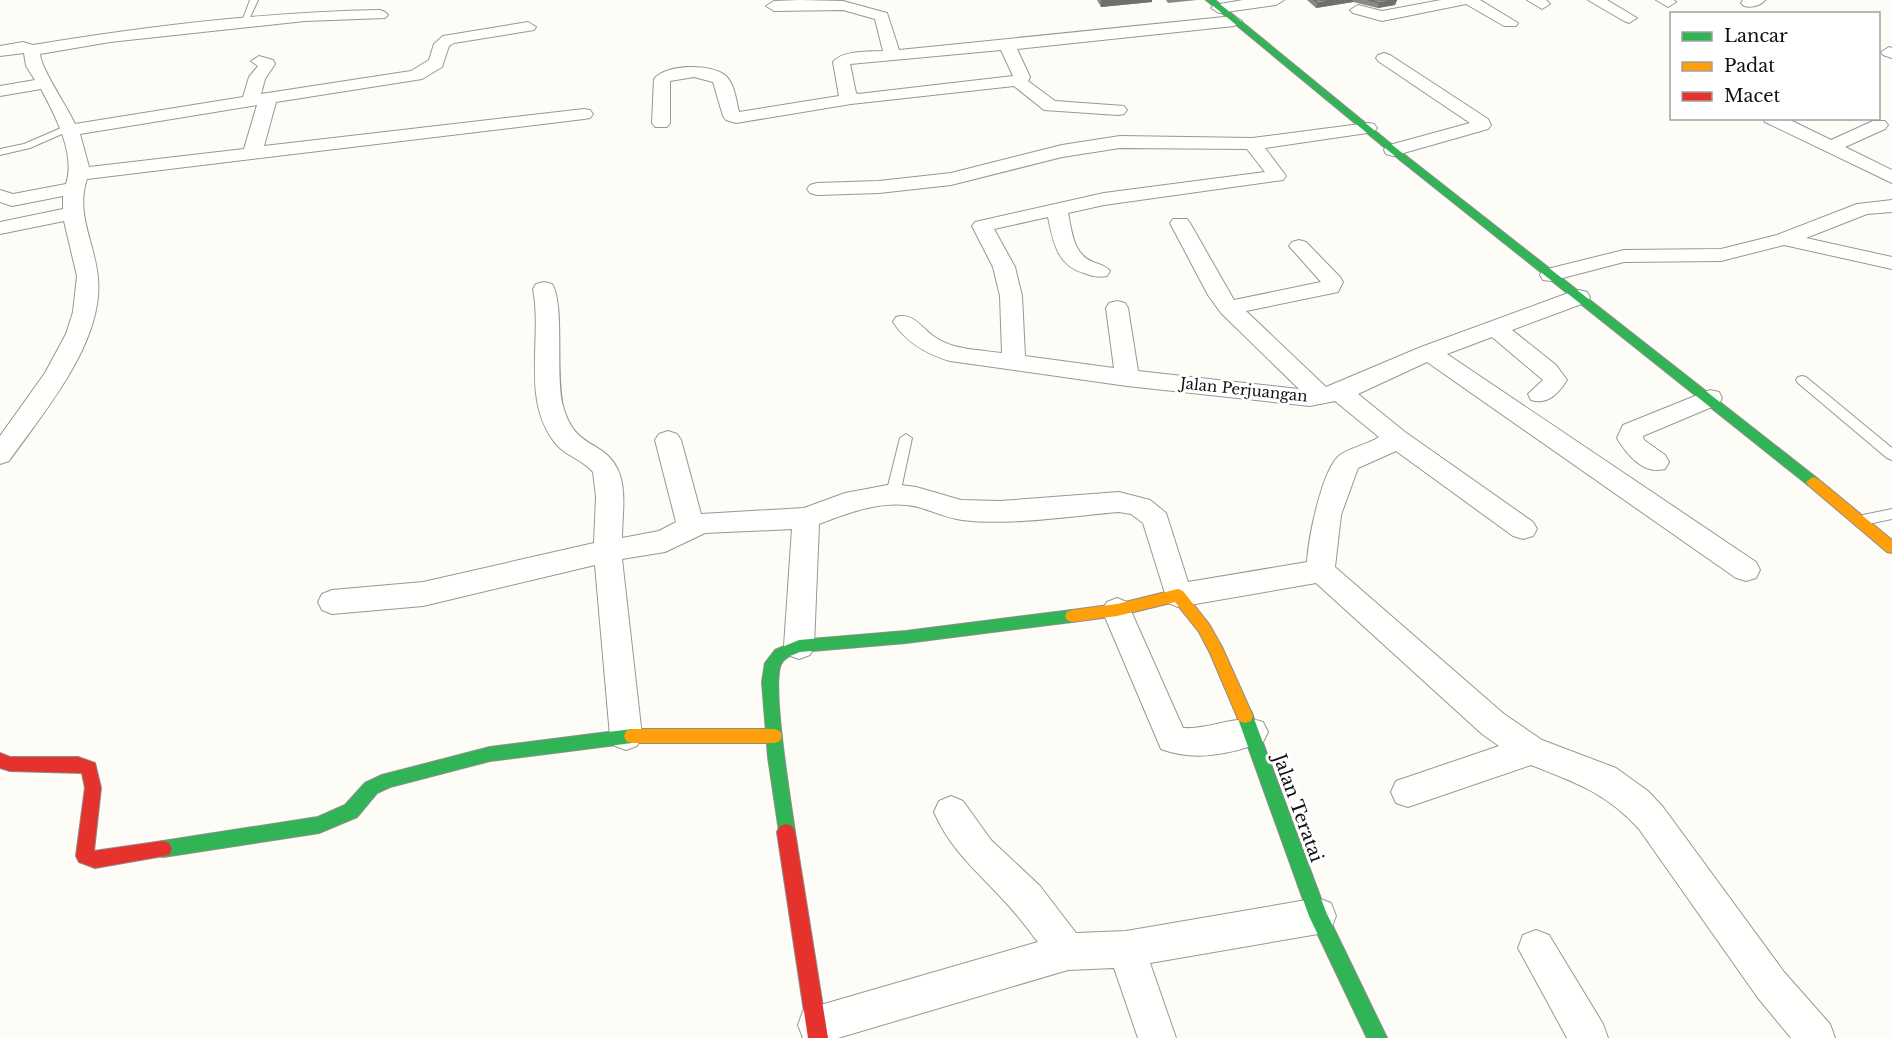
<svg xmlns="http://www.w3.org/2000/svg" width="1892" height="1038" font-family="'Libre Baskerville',serif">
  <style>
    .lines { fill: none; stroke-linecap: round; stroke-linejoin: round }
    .lane-casing { stroke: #979795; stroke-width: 2 }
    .street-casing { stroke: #979795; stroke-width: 2 }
    .fast-casing { stroke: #8e8d8b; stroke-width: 2 }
    .slow-casing { stroke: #8e8d8b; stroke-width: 2 }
    .jam-casing { stroke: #8e8d8b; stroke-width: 2 }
    .lane { fill: #fffffe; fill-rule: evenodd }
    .street { fill: #fffffe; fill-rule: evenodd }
    .fast { fill: #30b455; fill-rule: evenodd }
    .slow { fill: #ff9f0a; fill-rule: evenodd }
    .jam { fill: #e5322d; fill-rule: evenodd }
    .wall { fill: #8a8986 }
    .shaded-wall { fill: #716f6d }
    .building { fill: #a19f9c; stroke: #716f6d; stroke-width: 1.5 }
    .labels { text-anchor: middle; stroke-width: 6; stroke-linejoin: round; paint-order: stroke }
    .street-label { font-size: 15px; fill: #111; stroke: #fff }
    .near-street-label { font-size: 18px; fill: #111; stroke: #fff }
  </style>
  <rect width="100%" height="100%" fill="#fdfcf7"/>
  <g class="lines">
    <g class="lane-casing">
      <path id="lane" d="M250 0H258L247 24H241Z
        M68 125 73 128 71 130 30 148 0 155V149L24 144Z
        M1802 376 1806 377 1892 448V460L1887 458 1798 383 1796 380 1798 377Z
        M906 434 912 438 900 494 893 499 886 494 900 438Z
        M1892 509V519L1863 525 1856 520 1863 515Z"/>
    </g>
    <g class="street-casing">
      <path id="street" d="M800 0 843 1 887 13 899 50 1234 16 1242 21 1234 26 1017 49 1030 77 1028 81 1055 101 1124 106 1127 110 1124 114 1118 115 1044 110 1014 86 851 104 736 123 726 120 723 116 713 82 694 77 670 81V123L667 127H655L652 123 654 79C665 64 712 63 726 76 735 85 736 100 739 112L839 96 833 62C843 50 868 52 883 51L875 19 843 10 774 11 766 6 774 1ZM1001 50 1013 76 858 94 856 93 850 64Z
        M1243 0H1284L1276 5 1219 13 1211 8 1214 5Z
        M1441 0H1480L1518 23 1516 26H1504L1466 4 1382 21 1353 13 1350 10 1358 5 1382 11Z
        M1527 0H1546L1550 4 1542 9Z
        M1588 0H1607L1637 18 1629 23 1624 21Z
        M1656 0H1674L1676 2 1668 7Z
        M1743 0H1765C1760 6 1751 8 1744 6L1741 3Z
        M380 10 385 12 388 15 385 18 305 21 110 42 40 54C41 69 67 106 75 124L243 97 249 77 258 66 251 61 259 56 273 60 275 64 265 79 261 94 411 71 429 60 434 44 443 36 528 22 536 27 534 30 454 43 449 46 442 67 422 79 276 102 264 146 584 109 590 110 593 114 590 118 584 119 87 179C75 214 95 243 98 278 104 342 44 412 9 461L0 464V436L45 373 66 334 73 312 77 276 64 221 0 234V222L63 209V196L12 206 0 202V190L13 194 66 184C76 154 55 115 41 89L0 96V86L35 80 26 66 24 53 0 56V46L23 42 33 45C148 26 264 12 380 10ZM257 105 244 149 89 167 80 134Z
        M1889 47 1892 48V58L1883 55 1881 52Z
        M1384 53 1390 55 1488 119 1491 125 1488 129 1393 156 1386 154 1384 150 1386 146 1470 123 1378 61 1376 58 1378 55Z
        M1762 118H1786L1831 140 1873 121H1885L1888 125 1885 129 1845 147 1892 170V183L1765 122Z
        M1368 123 1374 124 1377 128 1374 132 1265 148 1286 176 1283 180 1104 205 1068 213C1072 232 1073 254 1093 262 1100 265 1105 265 1110 271L1107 276C1098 278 1092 276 1084 273 1057 266 1053 241 1048 217L994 229 1015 267 1022 296 1025 356 1114 368 1106 308 1109 303 1117 301 1125 303 1128 308 1138 371 1299 389 1221 313 1208 295 1170 223 1173 219H1187L1190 223 1234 300 1321 282 1289 246 1292 242 1299 240 1306 242 1340 277 1343 282 1338 292 1246 311 1326 387 1421 347 1571 292 1579 290 1587 292 1590 297 1587 302 1512 330 1556 365 1567 380C1558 394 1548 405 1531 400L1528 394 1543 380 1492 337 1447 354 1756 562 1760 570 1756 578 1746 581 1736 578 1427 362 1358 394 1405 432 1533 522 1537 529 1533 536 1523 539 1513 536 1396 451 1358 468 1341 515 1335 567 1504 714 1542 740 1616 768 1648 791 1663 807 1784 972 1830 1024 1835 1038H1791L1758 998 1639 829C1605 792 1576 783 1531 765L1408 807 1396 803 1391 792 1396 781 1499 746 1482 734 1316 583 1178 607 1168 603 1143 523 1131 514 1119 512C1070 516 1010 526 962 520 947 518 932 511 918 507 884 499 850 512 819 524L814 646 810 655 799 659 788 655 784 646 792 529 705 533 665 552 622 559 642 736 637 746 626 750 615 746 610 736 595 565 423 606 332 614 322 610 318 602 322 594 332 590 423 582 594 543 596 497 593 472C583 460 566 456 556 444 520 400 543 339 533 289L536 284 544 282 552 284C565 303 555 376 563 406 575 451 604 439 618 470 627 490 622 517 622 538L659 531 676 522 655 440 659 434 668 431 677 434 681 440 701 514 804 508 845 493 893 484 916 487 961 500 1000 501 1119 492 1150 500 1166 513 1188 582 1307 562C1308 540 1322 468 1340 455 1351 447 1367 445 1379 437L1335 401 1310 406 1127 386 950 361C926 354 907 343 893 322L896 317C914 312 922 329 936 338 955 350 980 350 1002 353L1000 296 993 267 972 226 975 222 1104 193 1265 172 1247 149 1120 148 1062 157 951 185 879 193 817 195 810 193 807 189 810 185 817 183 879 181 951 173 1062 145 1120 136 1252 138Z
        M1892 200V212L1867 214 1806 238 1892 257V269L1784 245 1721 261 1624 262 1551 281 1543 280 1540 275 1543 270 1624 250 1721 249 1777 235 1857 204Z
        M1710 390 1719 392 1722 398 1719 404 1643 436 1644 440 1665 455 1669 462 1665 469C1644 475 1627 455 1617 438L1623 425Z
        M1117 598 1127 602 1183 728C1210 730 1239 713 1263 722L1268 732 1263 742C1230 754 1195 762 1161 749L1102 610 1107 602Z
        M951 796 963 801 991 840 1040 886 1076 933 1126 931 1318 898 1331 903 1336 916 1331 929 1318 934 1150 963 1176 1038H1138L1114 968 1068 970 838 1038H803L798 1025 803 1011 817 1006 1038 942C1030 932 1023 922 1015 913 986 878 953 856 934 812L939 801Z
        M1536 930 1549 935 1603 1024 1608 1038H1567L1518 948 1523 935Z"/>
    </g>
    <g class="fast-casing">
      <path id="fast" d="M1206 0H1215L1396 148 1818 479 1820 482 1818 485H1808L1390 152Z
        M1072 610 1077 612 1079 616 1077 620 1072 622 906 643 800 652C793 655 784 657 781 664 771 685 791 803 795 832L792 838 786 840 780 838 768 757 762 682 765 663 775 650 799 640 906 631Z
        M1245 709 1251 711 1253 716 1326 912 1387 1038H1367L1309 916 1237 716 1239 711Z
        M632 729 638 731 640 736 638 741 632 743 490 761 390 787 377 793 357 817 319 833 163 857 157 855 154 849 157 843 163 841 318 817 345 805 365 783 382 775 490 747Z"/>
    </g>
    <g class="slow-casing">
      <path id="slow" d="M1813 477 1818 479 1892 540V553L1887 552 1808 485 1806 482Z
        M1178 589 1183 591 1209 624 1222 647 1253 716 1251 721 1245 723 1239 721 1210 653 1199 632 1175 602 1117 616 1072 622 1067 620 1065 616 1067 612 1072 610 1117 604Z
        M632 729H774L780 731 782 736 780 741 774 743H632L626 741 624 736 626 731Z"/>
    </g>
    <g class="jam-casing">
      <path id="jam" d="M0 753 10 757H78L95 763 101 788 94 851 163 841 169 843 172 849 169 855 95 868 79 862 76 856 85 788 82 773 10 771 0 768Z
        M786 824 792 826 795 832 828 1038H808L777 832 780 826Z"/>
    </g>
    <use href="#lane" class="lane"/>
    <use href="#street" class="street"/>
    <use href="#fast" class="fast"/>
    <use href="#slow" class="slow"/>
    <use href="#jam" class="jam"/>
  </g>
  <path class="wall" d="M1097 0H1152V2L1101 7Z
    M1166 0H1197L1168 3Z
    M1307 0H1397L1395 5 1378 8 1353 2 1316 8Z"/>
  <path class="shaded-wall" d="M1101 0H1152V2L1101 7Z
    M1336 0H1353V2L1316 8 1318 3Z
    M1397 0 1395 5 1378 8 1379 3Z"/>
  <path class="building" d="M1314 0H1336L1318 3Z
    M1368 0H1397L1379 3Z"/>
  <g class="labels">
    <g class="street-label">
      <text transform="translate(1244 390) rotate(6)" y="5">Jalan Perjuangan</text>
    </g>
    <g class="near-street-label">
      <text transform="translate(1298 808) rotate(70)" y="6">Jalan Teratai</text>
    </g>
  </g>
  <rect x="1670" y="12" width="210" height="108" fill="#ffffff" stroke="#a0a0a0" stroke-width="1.5"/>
  <rect x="1682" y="32" width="30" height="9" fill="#30b455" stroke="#a0a0a0" stroke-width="1.5"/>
  <text x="1724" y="42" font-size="18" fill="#111111">Lancar</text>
  <rect x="1682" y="62" width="30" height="9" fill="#ff9f0a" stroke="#a0a0a0" stroke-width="1.5"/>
  <text x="1724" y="72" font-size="18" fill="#111111">Padat</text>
  <rect x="1682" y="92" width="30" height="9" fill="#e5322d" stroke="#a0a0a0" stroke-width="1.5"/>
  <text x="1724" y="102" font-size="18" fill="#111111">Macet</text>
</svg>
